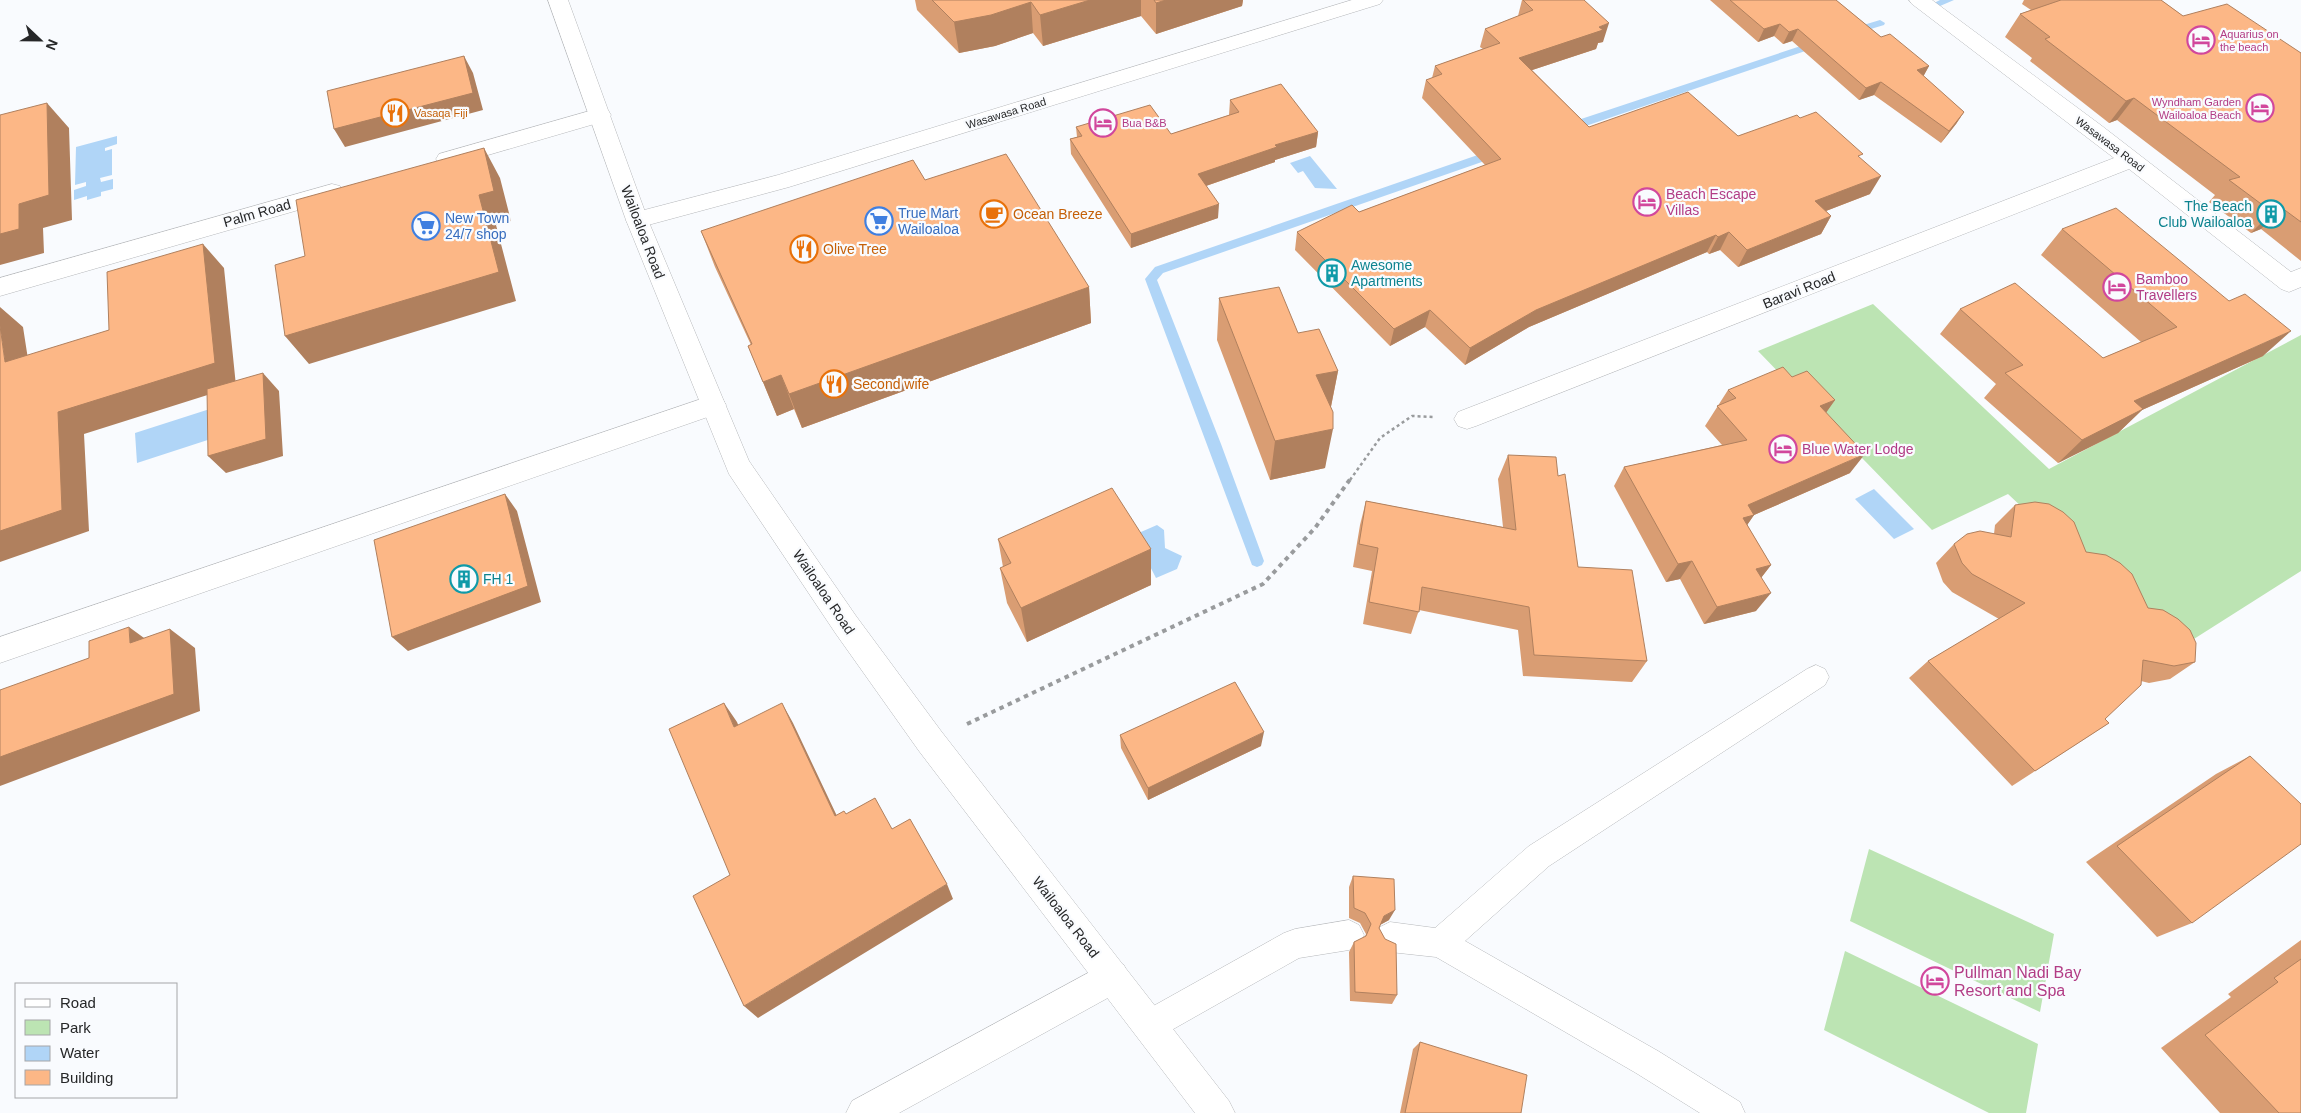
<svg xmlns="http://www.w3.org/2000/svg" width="2301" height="1113" font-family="Arial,sans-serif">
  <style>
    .green { fill: #bce4b3 }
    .water { fill: #b0d5f7 }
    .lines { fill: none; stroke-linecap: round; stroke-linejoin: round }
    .stream { fill: #b0d5f7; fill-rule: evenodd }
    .service-casing { stroke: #b6b8bb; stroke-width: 1 }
    .minor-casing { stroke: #b6b8bb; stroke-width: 1 }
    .secondary-casing { stroke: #b6b8bb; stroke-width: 1 }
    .path-far1 { stroke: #999b9d; stroke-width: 2.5; stroke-dasharray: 3 3; stroke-linecap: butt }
    .path { stroke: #999b9d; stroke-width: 4; stroke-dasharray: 4.5 4.5; stroke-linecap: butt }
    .service { fill: #fff; fill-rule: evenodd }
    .minor { fill: #fff; fill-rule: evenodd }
    .secondary { fill: #fff; fill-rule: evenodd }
    .wall { fill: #d99d73 }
    .shaded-wall { fill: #b0805e }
    .building { fill: #fcb786; stroke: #b0805e }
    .labels { text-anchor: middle; stroke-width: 4.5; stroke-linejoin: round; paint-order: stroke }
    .far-hotel-label { font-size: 11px; fill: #b23c85; stroke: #f9fbfe; text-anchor: start }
    .far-food-label { font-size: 11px; fill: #c56008; stroke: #f9fbfe; text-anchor: start }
    .far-street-label { font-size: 11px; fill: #262728; stroke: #f9fbfe }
    .hotel-label { font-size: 14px; fill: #b23c85; stroke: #f9fbfe; text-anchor: start }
    .culture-label { font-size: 14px; fill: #0d838f; stroke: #f9fbfe; text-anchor: start }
    .street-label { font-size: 14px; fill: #262728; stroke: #f9fbfe }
    .shop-label { font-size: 14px; fill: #366cbe; stroke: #f9fbfe; text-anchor: start }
    .food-label { font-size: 14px; fill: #c56008; stroke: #f9fbfe; text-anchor: start }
    .near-hotel-label { font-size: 16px; fill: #b23c85; stroke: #f9fbfe; text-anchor: start }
  </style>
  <rect width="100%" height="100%" fill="#f9fbfe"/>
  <path class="green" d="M1873 304 2049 469 2301 335V571L2175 651 2008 494 1932 530 1758 351Z
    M1869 849 2054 934 2040 1012 1850 921Z
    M1845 951 2038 1044 2026 1113H1989L1824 1030Z"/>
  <path class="water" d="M117 136V144L105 148V151L112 149V175L100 178 101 182 113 179V189L101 192V196L87 200V196L74 200V190L86 186V182L75 185 76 147Z
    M1310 156 1337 189 1315 188 1303 171 1298 173 1290 163Z
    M216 407 220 436 137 463 135 433Z
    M1874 489 1914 529 1894 539 1855 499Z
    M1157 525 1164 530 1165 548 1182 556 1177 569 1156 578 1134 535Z"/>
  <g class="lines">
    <path class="stream" d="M1940 0H1954L1933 9 1928 6Z
      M1880 20 1885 23 1884 25 1851 35 1846 32 1847 30Z
      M1819 40 1823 41V45L1571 131 1567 132 1562 128 1563 125Z
      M1495 149 1501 153 1499 156 1163 273 1157 280 1221 444 1264 561 1262 565 1257 567 1252 565 1145 279 1155 267Z"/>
    <g class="service-casing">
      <path id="service" d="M1816 665 1825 669 1829 677 1825 685 1549 866 1465 941 1658 1051 1740 1102 1745 1113H1700L1636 1073 1436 957 1390 952 1380 947 1375 937 1380 927 1390 922 1435 928 1529 846 1807 669Z
        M1349 920 1359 925 1364 935 1359 945 1349 950 1299 958 1161 1036 1150 1040 1139 1036 1135 1025 1139 1014 1284 933 1295 929Z"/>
    </g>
    <g class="minor-casing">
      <path id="minor" d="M1352 0H1383L1380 4 789 187 637 228 629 226 626 220 629 214 778 175Z
        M1909 0H1932L2102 126 2291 272 2301 268V287L2289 292 2281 289 2129 169 1476 426 1467 429 1458 426 1454 419 1458 412 2114 158 1912 4Z
        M600 108 608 110 611 115 608 120 447 167 439 164 436 159 439 154Z
        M332 184 340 186 343 192 340 198 0 296V278Z
        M713 395 722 398 726 405 722 412 0 663V637Z
        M1112 960 1124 965 1129 977 1124 989 899 1113H846L852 1101Z"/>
    </g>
    <g class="secondary-casing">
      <path id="secondary" d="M548 0H568L648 220 749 461 856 616 941 731 1229 1101 1235 1113H1195L919 751 836 634 729 474 626 220Z"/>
    </g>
    <path class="path-far1" d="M1350 480 1380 438 1412 416 1434 417"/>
    <path class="path" d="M967 724 1263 584 1315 528 1351 478"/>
    <use href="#service" class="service"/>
    <use href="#minor" class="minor"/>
    <use href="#secondary" class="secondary"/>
  </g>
  <path class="wall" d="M915 0H1243L1242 6 1156 34 1141 16 1043 46 1033 33 995 46 959 53 917 10Z
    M1522 0H1584L1603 42 1598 43 1596 49 1532 70 1589 127 1738 136 1800 118 1860 158 1870 194 1826 211 1831 216 1821 234 1738 267 1720 250 1709 254 1707 252 1529 327 1465 365 1425 327 1390 346 1295 250 1297 232 1359 212 1485 165 1422 98 1426 80 1432 78 1435 66 1483 49 1480 47 1485 29 1518 16Z
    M1710 0H1836L1881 37 1929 66 1923 76 1964 112 1956 124 1941 143 1874 95 1859 100 1792 41 1783 44 1774 36 1758 42Z
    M2024 0H2161L2183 16 2301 53V261L2261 229 2251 233 2209 202 2215 195 2117 120 2109 123 2030 61 2032 58 2005 37 2020 14 2031 10 2022 4Z
    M1230 100 1318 132 1316 147 1275 160V162L1206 186 1218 218 1131 248 1071 154 1070 139 1077 137 1076 127 1171 134 1229 115Z
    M925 180 1089 287 1091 323 802 428 794 409 777 416 748 346 751 345 715 267 701 231Z
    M2062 229 2263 356 2142 410 2118 433 2058 463 1984 398 1996 384 1940 334 1960 309 2103 358 2141 342 2041 255Z
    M1219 298 1298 333 1338 371 1331 407 1325 468 1270 480 1217 340Z
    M1792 377 1835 400 1826 412 1850 473 1754 515 1747 525 1771 565 1761 578 1756 611 1704 624 1680 579 1666 582 1614 486 1624 467 1722 445 1705 426 1728 390Z
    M1508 455 1558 476 1578 567 1647 661 1632 682 1523 676 1518 630 1419 610 1411 634 1363 624 1372 571 1353 567 1360 525 1366 501 1503 527 1498 479Z
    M2015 505 2086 552 2148 608 2195 662 2170 679 2149 683 2141 681 2105 719 2109 723 2012 786 1909 678 1928 661 1999 619 1952 592 1943 582 1936 563 1954 544 1994 534 1995 525Z
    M998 539 1151 549V585L1027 642 1007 603 1000 568 1003 567Z
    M1120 735 1261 746 1148 800 1121 748Z
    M2250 756 2192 923 2157 937 2086 862 2216 774Z
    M1353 876 1389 920 1380 925 1379 928 1397 995 1392 1004 1350 1001 1349 952 1354 942 1365 937 1366 934 1360 923 1349 918V887Z
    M2301 940V1113H2220L2161 1048 2231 997 2228 994Z
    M1420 1042 1521 1113H1400L1413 1049Z"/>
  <path class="shaded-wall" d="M1090 0H1141V16L1043 46 1040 15Z
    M1166 0H1243L1242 6 1156 34V3Z
    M1031 2 1033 33 995 46 959 53 954 22Z
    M1609 23 1603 42 1598 43 1596 49 1514 76 1519 58Z
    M1780 24 1774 36 1758 42 1764 29Z
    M1798 29 1792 41 1783 44 1789 32Z
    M464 56 473 73 483 110 345 147 334 129Z
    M1929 66 1922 79 1917 70Z
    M1881 82 1874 95 1859 100 1866 88Z
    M2134 98 2117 120 2109 123 2126 101Z
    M47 103 69 128 72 220 43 228 44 253 0 265V234Z
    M1964 112 1956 124 1941 143 1949 131Z
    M1318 132 1316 147 1275 160V162L1197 189 1198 174 1275 145Z
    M484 148 500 178 511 221 496 225 516 301 309 364 285 336Z
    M1881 176 1870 194 1805 219 1815 201Z
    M1219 204 1218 218 1131 248V234Z
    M2282 208 2261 229 2251 233 2272 212Z
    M1831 216 1821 234 1738 267 1747 250Z
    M1729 232 1720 250 1709 254 1718 237Z
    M1716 235 1707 252 1529 327 1465 365 1470 348 1536 310Z
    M203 244 224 268 236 386 84 434 89 531 0 562V531L58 412Z
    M1089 287 1091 323 802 428 789 394Z
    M0 307 23 327 32 385 5 362 0 326Z
    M1430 310 1425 327 1390 346 1394 329Z
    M2291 331 2263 356 2142 410 2118 433 2058 463 2082 440 2134 401Z
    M1338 371 1330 411 1316 375Z
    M263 373 279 391 283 456 226 473 208 456Z
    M781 375 794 409 777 416 763 382Z
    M1835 400 1821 420 1820 406Z
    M1333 429 1325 468 1270 480 1275 441Z
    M1865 454 1850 473 1754 515 1741 534 1740 522 1748 505Z
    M505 494 517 511 541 602 408 651 392 637Z
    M1151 549V585L1027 642 1021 608Z
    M1692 561 1680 579 1666 582 1678 564Z
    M1771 565 1757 583 1756 569Z
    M1771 593 1756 611 1704 624 1717 607Z
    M129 627 155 646 130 643Z
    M170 629 195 648 200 711 0 786V757Z
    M724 703 737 722 747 746 734 727Z
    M782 703 793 723 845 833 835 816Z
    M1264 732 1261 746 1148 800V788Z
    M947 884 953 899 758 1018 744 1006Z
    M1395 910 1389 920 1378 926 1384 916Z"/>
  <path class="building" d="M932 0H1090L1040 15 1031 2 991 15 954 22Z
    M1154 0H1166L1156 3Z
    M1523 0H1584L1609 23 1599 27 1603 30 1519 58 1589 127 1688 92 1738 136 1797 115 1800 118 1816 112 1863 154 1858 156 1881 176 1815 201 1831 216 1747 250 1729 232 1718 237 1716 235 1536 310 1470 348 1430 310 1394 329 1297 232 1352 205 1359 212 1501 159 1426 80 1442 74 1435 66 1500 43 1485 29 1533 10Z
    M1730 0H1836L1881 37 1890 34 1929 66 1917 70 1964 112 1949 131 1881 82 1866 88 1798 29 1789 32 1780 24 1764 29Z
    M2061 0H2161L2183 16 2227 4 2301 53V222L2282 208 2272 212 2229 180 2240 177 2134 98 2126 101 2045 39 2050 37 2020 14Z
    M464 56 473 93 334 129 327 91Z
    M1281 84 1318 132 1275 145 1277 147 1198 174 1219 204 1131 234 1070 139 1082 136 1076 127 1150 105 1171 134 1239 112 1230 100Z
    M47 103 49 195 19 204V229L0 234V115Z
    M484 148 494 191 479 195 499 272 285 336 275 265 305 256 296 200Z
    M1006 154 1089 287 789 394 781 375 763 382 748 346 752 344 701 231 913 160 925 180Z
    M2116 208 2229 301 2245 294 2291 331 2134 401 2143 409 2082 440 2005 373 2023 365 1960 309 2015 283 2103 358 2177 327 2062 229Z
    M203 244 215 363 58 412 62 510 0 531V326L5 362 109 330 107 272Z
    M1279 287 1298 333 1319 329 1338 371 1316 375 1333 412V429L1275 441 1219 298Z
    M1783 367 1792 377 1807 371 1835 400 1820 406 1865 454 1748 505 1754 515 1743 518 1771 565 1756 569 1771 593 1717 607 1692 561 1678 564 1624 467 1747 440 1717 406 1736 398 1728 390Z
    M263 373 266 439 208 456 207 389Z
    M1508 455 1556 457 1558 476 1565 474 1578 567 1632 570 1647 661 1534 655 1529 607 1422 587 1419 612 1369 602 1378 548 1359 544 1366 501 1516 530Z
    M1112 488 1151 549 1021 608 1000 568 1011 563 998 539Z
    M505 494 528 586 392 637 374 540Z
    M2035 502 2049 504 2063 512 2074 522 2086 552 2106 555 2120 563 2132 574 2148 608 2163 610 2178 619 2190 630 2196 643 2195 662 2174 666 2143 660 2141 685 2105 719 2109 723 2035 771 1928 661 2025 603 1972 574 1962 563 1954 544 1967 534 1980 531 2011 537 2015 505Z
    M129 627 130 643 170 629 174 694 0 757V690L89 658V641Z
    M1235 682 1264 732 1148 788 1120 735Z
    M724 703 734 727 782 703 835 816 844 811 846 814 875 798 892 829 910 819 947 884 744 1006 693 896 730 875 669 729Z
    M2250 756 2301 804V844L2192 923 2117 846Z
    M1353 876 1394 879 1395 910 1384 916 1379 928 1385 939 1396 944 1397 995 1355 992 1354 942 1366 936 1371 924 1365 913 1354 908Z
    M2301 959V1113H2279L2205 1035 2278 982 2274 978Z
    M1420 1042 1527 1075 1521 1113H1405Z"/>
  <defs>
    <g id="hotel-ring" transform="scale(1.4375)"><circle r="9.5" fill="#f9fbfe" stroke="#d1479c" stroke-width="1.5"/><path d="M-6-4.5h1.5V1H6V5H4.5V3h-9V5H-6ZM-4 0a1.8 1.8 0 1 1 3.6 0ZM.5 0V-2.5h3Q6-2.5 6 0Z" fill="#d1479c"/></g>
    <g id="restaurant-ring" transform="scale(1.4375)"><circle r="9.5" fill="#f9fbfe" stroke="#e8710a" stroke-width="1.5"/><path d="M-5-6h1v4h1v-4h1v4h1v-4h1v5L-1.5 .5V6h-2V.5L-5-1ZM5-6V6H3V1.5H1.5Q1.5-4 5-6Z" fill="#e8710a"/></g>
    <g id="cafe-ring" transform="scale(1.4375)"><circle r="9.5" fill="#f9fbfe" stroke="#e8710a" stroke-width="1.5"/><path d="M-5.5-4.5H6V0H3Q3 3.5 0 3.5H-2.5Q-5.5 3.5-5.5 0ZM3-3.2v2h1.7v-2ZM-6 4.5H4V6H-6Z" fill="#e8710a"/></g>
    <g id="building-ring" transform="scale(1.4375)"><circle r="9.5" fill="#f9fbfe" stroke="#0f9aa8" stroke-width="1.5"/><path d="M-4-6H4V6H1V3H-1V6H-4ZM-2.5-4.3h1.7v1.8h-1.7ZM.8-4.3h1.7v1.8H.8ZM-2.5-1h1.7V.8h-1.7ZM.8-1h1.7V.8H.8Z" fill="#0f9aa8"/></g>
    <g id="supermarket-ring" transform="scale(1.4375)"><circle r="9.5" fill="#f9fbfe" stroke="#3f7fe0" stroke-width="1.5"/><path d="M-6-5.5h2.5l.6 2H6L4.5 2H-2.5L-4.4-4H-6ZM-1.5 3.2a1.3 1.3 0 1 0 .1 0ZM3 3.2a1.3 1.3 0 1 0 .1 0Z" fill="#3f7fe0"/></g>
  </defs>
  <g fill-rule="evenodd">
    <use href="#hotel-ring" x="2201" y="40"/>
    <use href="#hotel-ring" x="2260" y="108"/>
    <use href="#restaurant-ring" x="395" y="113"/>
    <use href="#hotel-ring" x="1103" y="123"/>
    <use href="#hotel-ring" x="1647" y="202"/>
    <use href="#cafe-ring" x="994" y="214"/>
    <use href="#building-ring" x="2271" y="214"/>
    <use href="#supermarket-ring" x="879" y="221"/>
    <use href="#supermarket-ring" x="426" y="226"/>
    <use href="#restaurant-ring" x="804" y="249"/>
    <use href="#building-ring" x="1332" y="273"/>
    <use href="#hotel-ring" x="2117" y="287"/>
    <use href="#restaurant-ring" x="834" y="384"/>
    <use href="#hotel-ring" x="1783" y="449"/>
    <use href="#building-ring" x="464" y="579"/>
    <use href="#hotel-ring" x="1935" y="981"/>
  </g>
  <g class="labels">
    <g class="far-hotel-label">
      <text x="2220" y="38">Aquarius on<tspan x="2220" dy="13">the beach</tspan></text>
      <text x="2241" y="106" text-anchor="end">Wyndham Garden<tspan x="2241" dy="13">Wailoaloa Beach</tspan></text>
      <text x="1122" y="127">Bua B&amp;B</text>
    </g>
    <g class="far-food-label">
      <text x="414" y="117">Vasaqa Fiji</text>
    </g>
    <g class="far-street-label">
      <text transform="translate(1006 113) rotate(-17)" y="4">Wasawasa Road</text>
      <text transform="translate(2110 144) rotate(37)" y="4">Wasawasa Road</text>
    </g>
    <g class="hotel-label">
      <text x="1666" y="199">Beach Escape<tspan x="1666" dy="16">Villas</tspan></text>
      <text x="2136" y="284">Bamboo<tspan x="2136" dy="16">Travellers</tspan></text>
      <text x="1802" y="454">Blue Water Lodge</text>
    </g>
    <g class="culture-label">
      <text x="2252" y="211" text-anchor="end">The Beach<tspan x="2252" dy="16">Club Wailoaloa</tspan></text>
      <text x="1351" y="270">Awesome<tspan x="1351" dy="16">Apartments</tspan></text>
      <text x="483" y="584">FH 1</text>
    </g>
    <g class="street-label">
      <text transform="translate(257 213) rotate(-16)" y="5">Palm Road</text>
      <text transform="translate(643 232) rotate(69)" y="5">Wailoaloa Road</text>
      <text transform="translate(1799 290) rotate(-22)" y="5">Baravi Road</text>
      <text transform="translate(824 592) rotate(56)" y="5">Wailoaloa Road</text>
      <text transform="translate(1066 917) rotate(52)" y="5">Wailoaloa Road</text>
    </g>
    <g class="shop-label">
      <text x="898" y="218">True Mart<tspan x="898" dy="16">Wailoaloa</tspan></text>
      <text x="445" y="223">New Town<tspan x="445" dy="16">24/7 shop</tspan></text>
    </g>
    <g class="food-label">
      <text x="1013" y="219">Ocean Breeze</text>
      <text x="823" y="254">Olive Tree</text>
      <text x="853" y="389">Second wife</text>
    </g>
    <g class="near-hotel-label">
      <text x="1954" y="978">Pullman Nadi Bay<tspan x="1954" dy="18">Resort and Spa</tspan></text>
    </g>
  </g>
  <rect x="15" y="983" width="162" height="115" fill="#f9fbfe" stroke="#a5a6a8"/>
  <rect x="25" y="999" width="25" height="8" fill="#ffffff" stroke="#a5a6a8"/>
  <text x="60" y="1008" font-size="15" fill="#262728">Road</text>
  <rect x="25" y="1020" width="25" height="15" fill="#bce4b3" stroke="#a5a6a8"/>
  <text x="60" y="1033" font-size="15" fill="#262728">Park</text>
  <rect x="25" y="1046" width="25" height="15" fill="#b0d5f7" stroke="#a5a6a8"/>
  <text x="60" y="1058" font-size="15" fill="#262728">Water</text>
  <rect x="25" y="1070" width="25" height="15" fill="#fcb786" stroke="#a5a6a8"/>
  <text x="60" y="1083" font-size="15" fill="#262728">Building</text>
  <g transform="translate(40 40) rotate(112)" stroke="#f9fbfe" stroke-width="4" paint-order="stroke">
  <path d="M0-4L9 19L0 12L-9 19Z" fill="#262728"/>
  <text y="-8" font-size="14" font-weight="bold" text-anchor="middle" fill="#262728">N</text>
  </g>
</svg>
